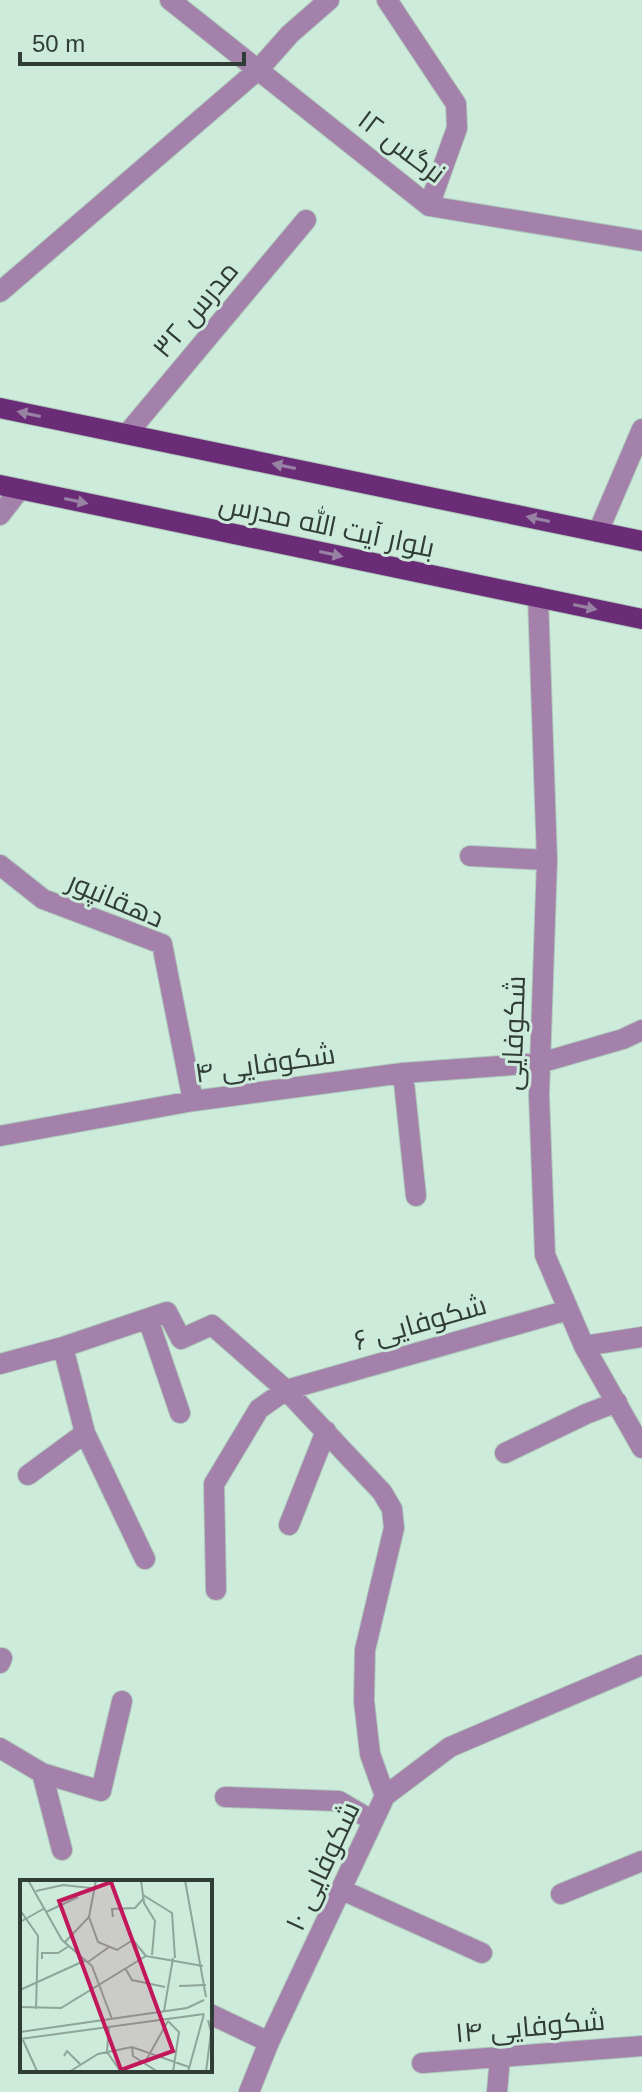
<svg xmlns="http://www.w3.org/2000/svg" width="642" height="2092" font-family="Helvetica,Cairo,sans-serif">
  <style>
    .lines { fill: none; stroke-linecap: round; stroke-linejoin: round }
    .minor-casing { stroke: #aec8ba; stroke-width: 22 }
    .major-casing { stroke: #aec8ba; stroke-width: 22 }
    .minor { stroke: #a381aa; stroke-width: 20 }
    .major { stroke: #6a2c77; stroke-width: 20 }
    .oneway { fill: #9782a4 }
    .labels { text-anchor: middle; stroke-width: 6; stroke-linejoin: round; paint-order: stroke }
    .street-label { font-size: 28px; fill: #303c36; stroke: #cdebdb }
    .inset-road { fill: none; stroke: #8ea599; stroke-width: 2 }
    .view { fill: #c2185b; fill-opacity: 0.15; stroke: #c2185b; stroke-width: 4 }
    .inset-edge { fill: none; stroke: #303c36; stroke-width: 4 }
  </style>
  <rect width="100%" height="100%" fill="#cdebdb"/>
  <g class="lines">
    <g class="minor-casing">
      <path id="minor" d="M170 0 429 206 642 241
        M387 0 456 104 457 128 429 206
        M0 292 259 69 290 34 329 0
        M127 434 306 220
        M0 515 20 489
        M598 532 642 429
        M538 597 547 860 539 1095 545 1255 584 1346 642 1448
        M470 856 547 860
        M0 865 43 899 162 944 193 1101
        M403 1073 416 1196
        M0 1136 193 1101 403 1073 540 1063 623 1039 642 1030
        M148 1319 180 1413
        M584 1346 642 1337
        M63 1347 85 1433 145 1559
        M0 1364 63 1347 167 1312 181 1339 212 1325 286 1390 382 1492 392 1509 394 1528 365 1650 364 1701 370 1754 385 1796
        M505 1453 586 1414 617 1402
        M28 1475 85 1433
        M289 1525 326 1431
        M216 1590 214 1484 259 1409 286 1390 568 1310
        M0 1663 2 1658
        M0 1748 42 1773 101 1791 122 1701
        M42 1773 62 1850
        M225 1797 339 1801 373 1821
        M342 1890 482 1953
        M561 1894 642 1861
        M210 2014 269 2042
        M422 2063 642 2046
        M249 2092 269 2042 385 1796 450 1747 642 1665
        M497 2092 500 2057"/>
    </g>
    <g class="major-casing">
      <path id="major" d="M0 408 642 541
        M0 485 642 619"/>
    </g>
    <use href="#minor" class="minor"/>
    <use href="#major" class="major"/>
  </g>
  <defs><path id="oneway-solid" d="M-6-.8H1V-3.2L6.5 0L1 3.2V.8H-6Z" transform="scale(2)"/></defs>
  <g class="oneway">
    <use href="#oneway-solid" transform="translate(29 414) rotate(-168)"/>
    <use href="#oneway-solid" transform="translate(284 466) rotate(-168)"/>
    <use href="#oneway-solid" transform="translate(76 501) rotate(12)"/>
    <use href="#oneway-solid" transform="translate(538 519) rotate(-168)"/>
    <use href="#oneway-solid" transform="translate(331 554) rotate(12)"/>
    <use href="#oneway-solid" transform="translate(585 607) rotate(12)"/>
  </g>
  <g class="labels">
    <g class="street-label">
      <text transform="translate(402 146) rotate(37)" y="10">نرگس ۱۲</text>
      <text transform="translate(195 309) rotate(-50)" y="10">مدرس ۳۲</text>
      <text transform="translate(327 525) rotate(12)" y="10">بلوار آیت الله مدرس</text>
      <text transform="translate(116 899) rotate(23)" y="10">دهقانپور</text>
      <text transform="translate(513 1033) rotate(-88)" y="10">شکوفایی</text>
      <text transform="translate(265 1063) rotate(-8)" y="10">شکوفایی ۴</text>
      <text transform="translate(420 1322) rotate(-16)" y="10">شکوفایی ۶</text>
      <text transform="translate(322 1866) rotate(-65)" y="10">شکوفایی ۱۰</text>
      <text transform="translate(530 2026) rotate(-5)" y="10">شکوفایی ۱۴</text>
    </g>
  </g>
  <g transform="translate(20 1880)">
    <rect width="192" height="192" fill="#cdebdb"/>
    <path class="inset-road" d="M8 0 42 60 72 86 92 139M114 0H148M121 0 124 23 135 41 132 75M165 0 186 117M16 11 43 5 71 8M123 15 152 33 155 78M0 30 18 56 16 129M26 32 58 17M69 37 78 62 97 70 113 60 126 76M93 37 92 29 115 28 123 19M0 42 25 28M45 62 69 37 76 0M22 79V73H38L49 66M68 82 89 67M105 88 112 100 145 107M159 106 186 105M0 110 66 80M0 127 41 128 126 76 183 86M144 131 153 78M148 141 159 152 153 192M89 146 87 172 101 192M0 152 167 128 184 120M2 158 17 191M0 159 184 134M112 167 113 176 138 192M44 176 47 171 60 184M124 184 148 141M49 192 78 174 112 167 169 187M168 192 184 134M186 192 191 152 188 140"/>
    <path class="view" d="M91 2 153 171 101 190 39 21Z"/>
    <rect width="192" height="192" class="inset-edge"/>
  </g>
  <path d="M20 52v12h224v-12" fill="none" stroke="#303c36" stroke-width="4"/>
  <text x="32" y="52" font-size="24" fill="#303c36" stroke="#cdebdb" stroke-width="6" paint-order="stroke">50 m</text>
</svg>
